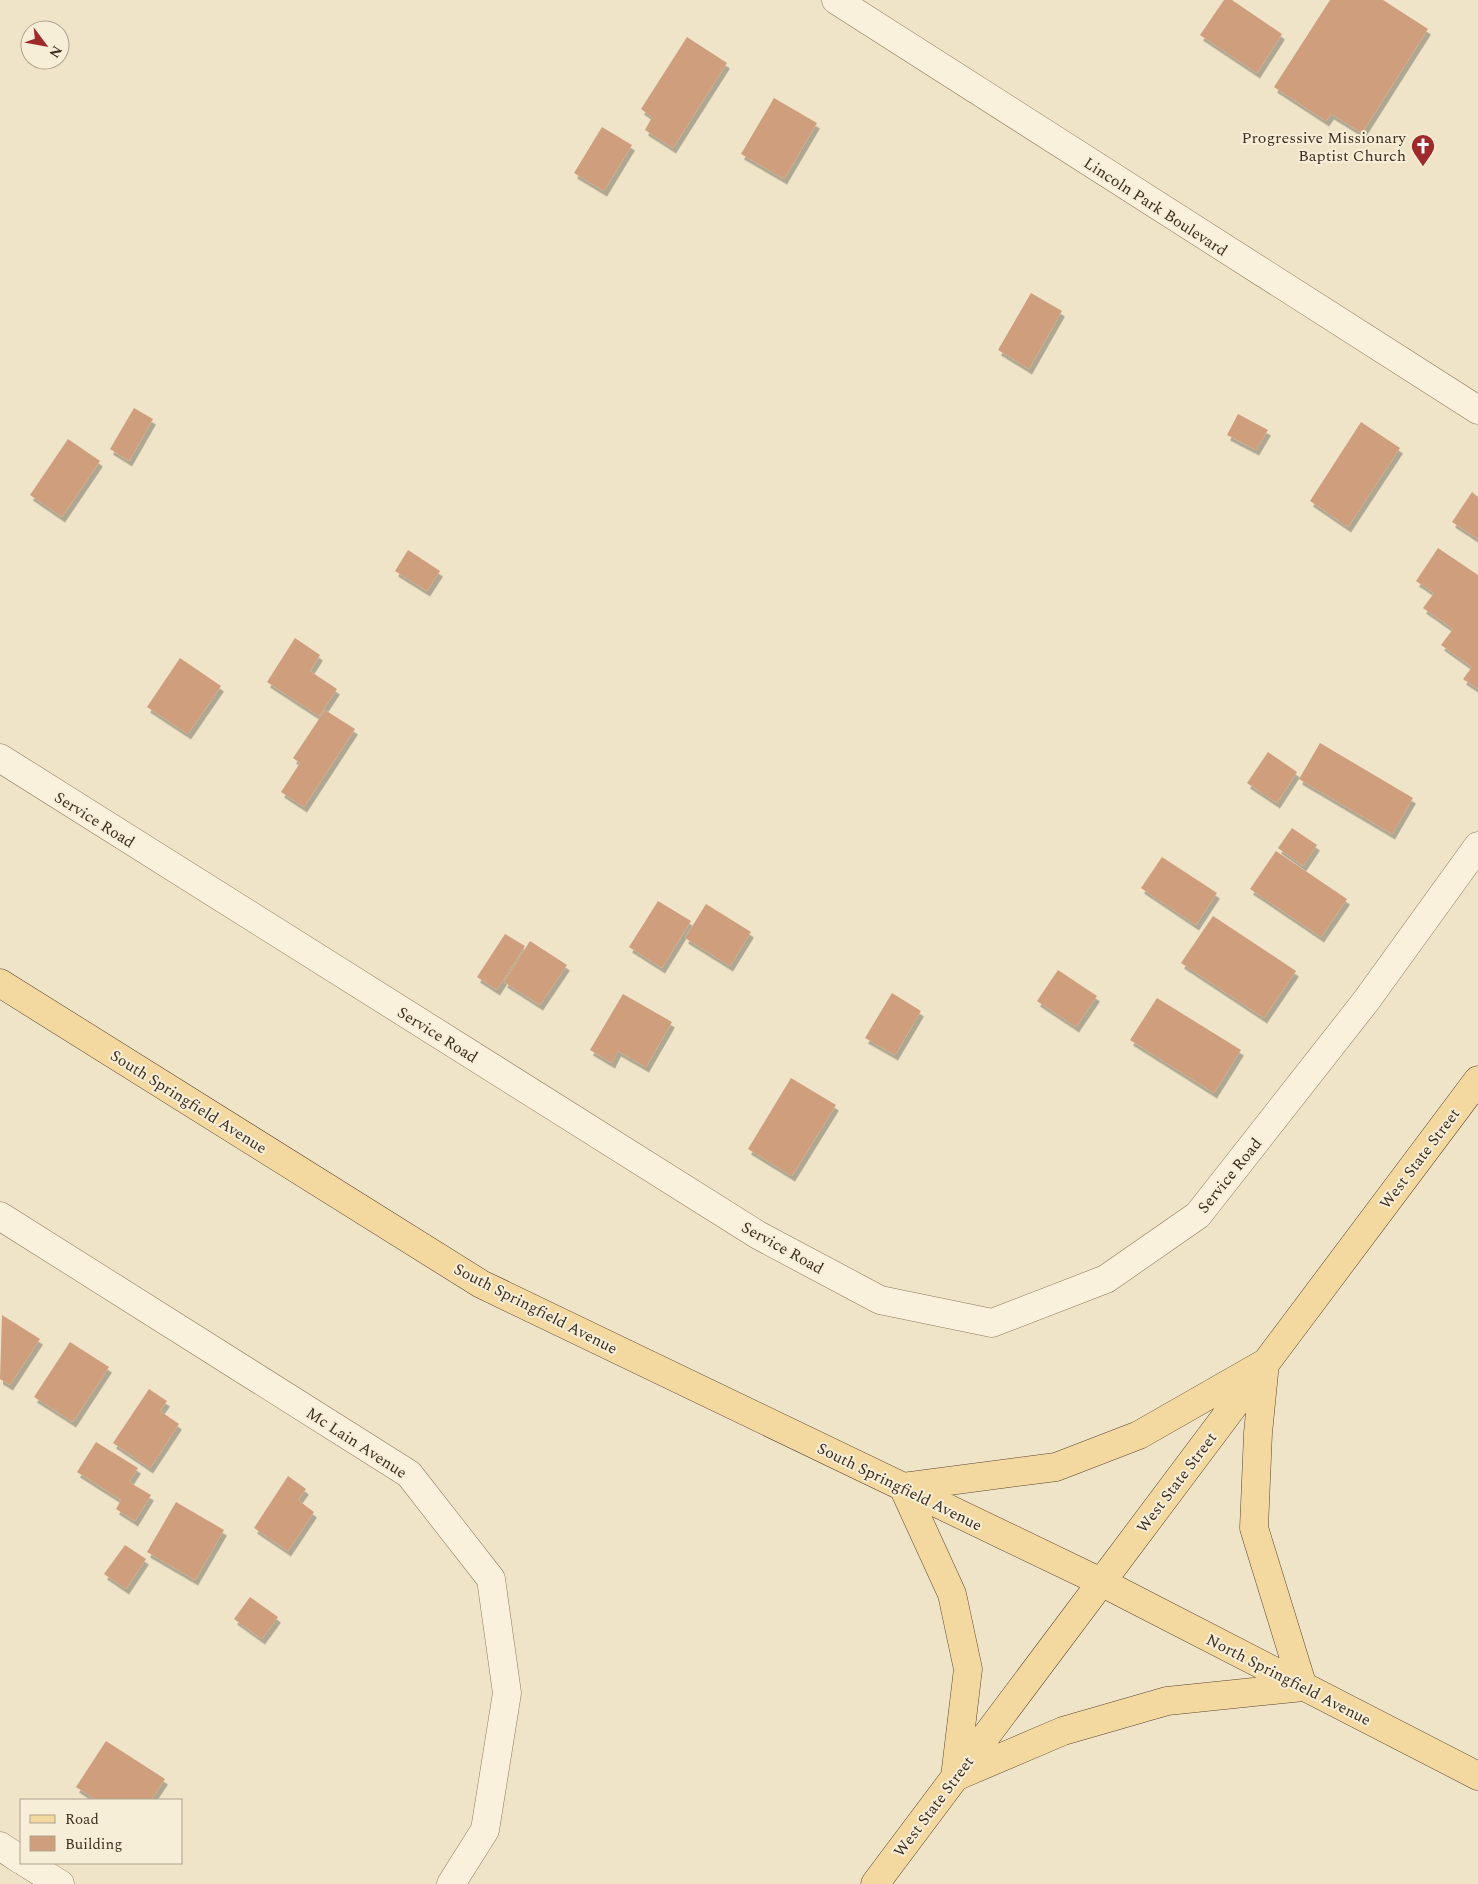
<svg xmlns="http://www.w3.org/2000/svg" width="1478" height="1884" font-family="Spectral,serif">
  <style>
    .building { fill: #cf9f7d; filter: url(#shadow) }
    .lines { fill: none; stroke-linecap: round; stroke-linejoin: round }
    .minor-casing { stroke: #8d765c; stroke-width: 29 }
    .primary-casing { stroke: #5b4430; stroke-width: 29 }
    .minor { stroke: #faf1dc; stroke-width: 28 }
    .primary { stroke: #f3d9a0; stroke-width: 28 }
    .labels { text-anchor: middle; stroke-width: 4; stroke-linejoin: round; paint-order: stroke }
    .poi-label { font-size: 16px; fill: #3d2e20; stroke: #f7eed8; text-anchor: end }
    .street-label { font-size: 16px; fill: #3d2e20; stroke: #f7eed8 }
  </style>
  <defs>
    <filter id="shadow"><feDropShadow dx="3" dy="5.5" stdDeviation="0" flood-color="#0004"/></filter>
  </defs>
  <rect width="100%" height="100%" fill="#f0e4c8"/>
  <path class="building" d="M1224 0H1232L1282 34 1257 73 1200 35Z
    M1330 0H1383L1428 29 1362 133 1331 114 1326 121 1274 87Z
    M687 37 727 63 673 148 645 130 652 117 641 109Z
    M774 98 817 123 784 179 741 154Z
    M602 127 632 145 604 191 574 173Z
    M1031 293 1062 311 1029 369 998 350Z
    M134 408 153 419 129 461 110 449Z
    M1238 414 1268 430 1256 450 1227 435Z
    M1361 422 1400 448 1348 527 1310 501Z
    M68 439 100 461 62 517 30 495Z
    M1472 492 1478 497V539L1452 522Z
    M1438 548 1478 575V689L1463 679 1472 667 1441 645 1453 629 1423 608 1434 593 1416 581Z
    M408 550 440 571 427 591 395 571Z
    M295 638 320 655 310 671 337 689 319 716 267 682Z
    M180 658 221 686 188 734 147 707Z
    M325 710 355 729 304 807 281 792 300 763 293 758Z
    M1320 743 1413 798 1392 834 1299 779Z
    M1268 752 1297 772 1277 803 1247 783Z
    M1292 828 1317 845 1303 866 1278 848Z
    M1276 851 1347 899 1321 937 1250 889Z
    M1162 857 1217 893 1196 925 1141 888Z
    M658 901 691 921 662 968 629 947Z
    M706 904 751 932 730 966 685 938Z
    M1213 916 1296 971 1264 1018 1181 963Z
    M505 934 525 946 497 990 477 977Z
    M530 941 567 965 540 1005 504 982Z
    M1058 970 1097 996 1076 1027 1037 1001Z
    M892 993 921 1011 895 1055 865 1038Z
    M623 994 672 1022 646 1067 618 1051 612 1063 590 1050Z
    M1157 998 1241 1050 1214 1093 1130 1040Z
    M791 1078 836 1105 792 1176 748 1149Z
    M2 1315 40 1339 10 1385 0 1379Z
    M70 1342 109 1367 73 1422 34 1397Z
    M149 1389 167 1401 160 1411 179 1424 150 1468 113 1443Z
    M96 1442 138 1468 129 1482 151 1495 135 1521 116 1509 121 1500 77 1472Z
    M288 1476 306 1489 298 1500 314 1512 288 1551 254 1528Z
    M176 1502 224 1530 195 1580 147 1552Z
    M125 1545 146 1559 126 1589 104 1574Z
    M250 1597 278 1617 262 1639 234 1619Z
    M106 1741 165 1779 151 1800H96L76 1787Z"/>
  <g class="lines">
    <g class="minor-casing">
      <path id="minor" d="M836 0 1478 410
        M0 758 758 1235 880 1300 992 1323 1106 1279 1198 1215 1366 1001 1478 846
        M0 1216 409 1474 491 1579 507 1693 485 1830 451 1884
        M0 1846 21 1860
        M26 1863 60 1884"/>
    </g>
    <g class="primary-casing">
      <path id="primary" d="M0 983 481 1284 1101 1582 1478 1776
        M1265 1363 1258 1433 1254 1528 1303 1687 1167 1701 1063 1731 955 1777 968 1669 952 1594 903 1487 1056 1467 1139 1435Z
        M875 1884 1478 1080"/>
    </g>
    <use href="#minor" class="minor"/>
    <use href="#primary" class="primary"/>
  </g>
  <defs>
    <g id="church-pin" transform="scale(1.25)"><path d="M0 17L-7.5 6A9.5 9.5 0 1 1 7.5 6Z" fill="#9e2a2b" stroke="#f7eed8"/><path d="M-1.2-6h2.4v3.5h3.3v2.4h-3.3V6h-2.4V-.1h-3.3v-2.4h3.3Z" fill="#fff"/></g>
  </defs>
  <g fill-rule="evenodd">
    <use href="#church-pin" x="1423" y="146"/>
  </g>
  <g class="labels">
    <g class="poi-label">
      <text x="1406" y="143">Progressive Missionary<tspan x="1406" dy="18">Baptist Church</tspan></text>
    </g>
    <g class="street-label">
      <text transform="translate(1156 206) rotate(33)" y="6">Lincoln Park Boulevard</text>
      <text transform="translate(95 819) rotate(32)" y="6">Service Road</text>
      <text transform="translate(438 1034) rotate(32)" y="6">Service Road</text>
      <text transform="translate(189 1101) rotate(32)" y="6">South Springfield Avenue</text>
      <text transform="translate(1419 1158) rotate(-53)" y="6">West State Street</text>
      <text transform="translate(1229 1175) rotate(-51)" y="6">Service Road</text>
      <text transform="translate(783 1247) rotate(29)" y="6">Service Road</text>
      <text transform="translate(536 1308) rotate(27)" y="6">South Springfield Avenue</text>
      <text transform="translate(357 1442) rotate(33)" y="6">Mc Lain Avenue</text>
      <text transform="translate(1176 1482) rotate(-53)" y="6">West State Street</text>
      <text transform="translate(900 1486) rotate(26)" y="6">South Springfield Avenue</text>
      <text transform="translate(1289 1679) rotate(27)" y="6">North Springfield Avenue</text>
      <text transform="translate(933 1806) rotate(-53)" y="6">West State Street</text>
    </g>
  </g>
  <rect x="20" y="1799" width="162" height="65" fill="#f7eed8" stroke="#ada18e"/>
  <rect x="30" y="1815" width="25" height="8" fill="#f3d9a0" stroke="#ada18e"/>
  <text x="65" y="1824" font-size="15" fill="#3d2e20">Road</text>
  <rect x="30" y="1836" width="25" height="15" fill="#cf9f7d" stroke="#ada18e"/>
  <text x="65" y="1849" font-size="15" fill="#3d2e20">Building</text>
  <g transform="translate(45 45) rotate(122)"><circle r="24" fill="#f7eed8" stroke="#ada18e"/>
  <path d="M0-4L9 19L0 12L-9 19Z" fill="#9e2a2b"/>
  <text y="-8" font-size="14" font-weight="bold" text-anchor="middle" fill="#3d2e20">N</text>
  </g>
</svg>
